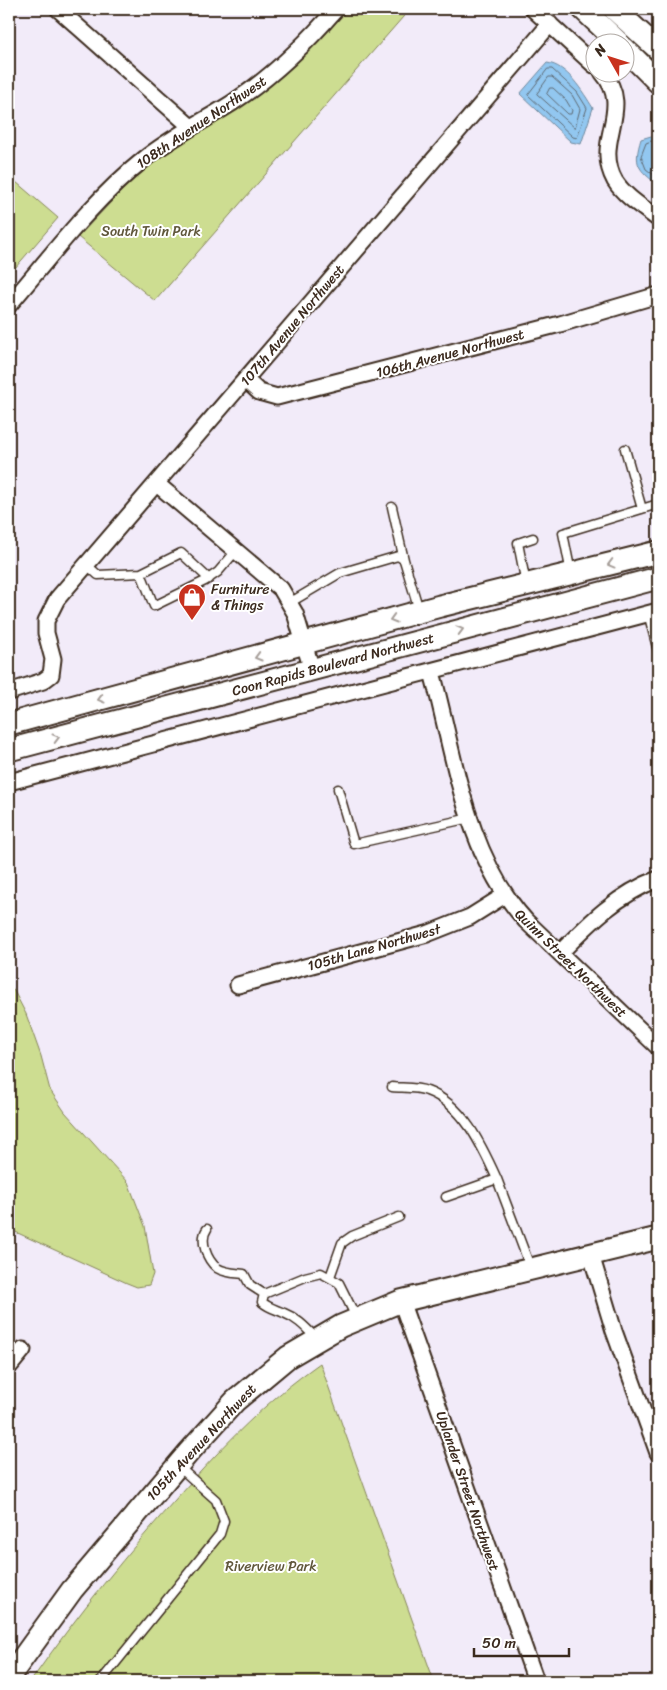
<svg xmlns="http://www.w3.org/2000/svg" width="667" height="1690" font-family="Sriracha,sans-serif">
  <style>
    .green { fill: #cddd91; stroke: #848458 }
    .water { fill: #92c7f0; stroke: #6f889c }
    .lines { fill: none; stroke-linecap: round; stroke-linejoin: round }
    .shore { stroke: #5e6972; stroke-width: 1 }
    .lane-casing { stroke: #3b2a1e; stroke-width: 11 }
    .street-casing { stroke: #3b2a1e; stroke-width: 19 }
    .secondary-casing { stroke: #3b2a1e; stroke-width: 25 }
    .lane { stroke: #fff; stroke-width: 8 }
    .street { stroke: #fff; stroke-width: 15 }
    .secondary { stroke: #fff; stroke-width: 21 }
    .oneway { stroke: #a79f9a }
    .labels { text-anchor: middle; stroke-width: 4; stroke-linejoin: round; paint-order: stroke }
    .street-label { font-size: 14px; fill: #3b2a1e; stroke: #fff }
    .park-label { font-size: 14px; fill: #60573b; stroke: #fff }
    .poi-label { font-size: 14px; fill: #3b2a1e; stroke: #fff; text-anchor: start }
  </style>
  <rect width="100%" height="100%" fill="#f2ebf9"/>
  <filter id="ink" filterUnits="userSpaceOnUse"><feTurbulence type="fractalNoise" baseFrequency=".02" numOctaves="2"/><feDisplacementMap in="SourceGraphic" scale="10" xChannelSelector="R" yChannelSelector="G"/><feConvolveMatrix kernelMatrix="1 2 1 2 8 2 1 2 1" color-interpolation-filters="sRGB"/></filter>
  <g filter="url(#ink)">
    <path class="green" d="M346 9H410L155 301 78 237 130 182 158 159 222 119 270 85 301 59Z
      M9 176 58 218 9 275Z
      M9 988 13 989 26 1014 41 1056 50 1090 65 1112 128 1182 145 1226 153 1274 149 1285 137 1287 127 1283 9 1229Z
      M320 1363 434 1681H31C77 1615 128 1552 182 1492 227 1442 265 1402 320 1363Z"/>
    <path class="water" d="M547 63C567 65 583 92 593 108L581 144 571 142 520 94Z
      M651 136 658 139V185C638 169 633 165 641 139Z"/>
    <g class="lines">
      <path class="shore" d="M548 69H552L577 92 587 108 577 138 573 137 528 95Z
        M549 77H552L572 95 580 109 575 128 537 94Z
        M550 88H553L566 100 572 110 571 114H568L547 94Z
        M658 143 651 141 646 143 641 156 646 169 658 178"/>
      <g class="lane-casing">
        <path id="lane" d="M625 449 642 509
          M658 453V460
          M392 507 404 560
          M87 565 98 575 141 573 154 606 205 581 218 572 236 551
          M141 573 181 553 209 579
          M571 573 563 533 658 504
          M526 584 518 543 533 538
          M291 602 340 573 398 556 404 560 419 610
          M648 613 658 651
          M338 789 354 844 470 818
          M392 1087C403 1088 417 1087 427 1091 463 1104 482 1146 497 1179
          M446 1197 497 1179 531 1269
          M207 1229C199 1240 207 1260 217 1268 225 1273 235 1273 244 1274L250 1285 264 1294
          M330 1277 342 1243 352 1236 399 1217
          M316 1338C306 1328 297 1318 284 1313 275 1309 269 1308 262 1302L264 1294 305 1277 321 1273 339 1283 356 1317
          M101 1681 220 1534 224 1521 216 1500 179 1467"/>
      </g>
      <g class="street-casing">
        <path id="street" d="M58 9 191 127
          M533 9 594 65
          M602 72C635 110 592 140 615 181 625 197 644 208 658 219
          M9 305C51 256 92 201 143 160 170 138 202 122 232 103 272 77 305 45 336 9
          M246 380 259 392 277 397 560 324 658 295
          M157 484 281 589 295 613 312 670
          M432 672C455 756 465 854 526 921L658 1047
          M9 692 43 681 51 675 53 659 46 633V621L57 599 550 24
          M9 782 658 611
          M560 953C589 923 618 894 658 879
          M238 985 427 934 470 917 505 895
          M591 1255 614 1331 658 1453
          M401 1301 536 1681
          M9 1367 23 1350"/>
      </g>
      <g class="secondary-casing">
        <path id="secondary" d="M583 9 618 42
          M614 9 658 49
          M624 48 658 82
          M9 724 440 606 658 552
          M9 750 658 578
          M9 1677 72 1590 189 1452 235 1401 288 1357 341 1326 401 1301 658 1238"/>
      </g>
      <use href="#lane" class="lane"/>
      <use href="#street" class="street"/>
      <use href="#secondary" class="secondary"/>
    </g>
    <defs><path id="oneway-chevron" d="M-2-3.5L2.5 0L-2 3.5" fill="none" stroke-width="1.6" stroke-linecap="round" stroke-linejoin="round" transform="scale(1.25)"/></defs>
    <g class="oneway">
      <use href="#oneway-chevron" transform="translate(611 564) rotate(165)"/>
      <use href="#oneway-chevron" transform="translate(393 619) rotate(164)"/>
      <use href="#oneway-chevron" transform="translate(460 630) rotate(-15)"/>
      <use href="#oneway-chevron" transform="translate(258 657) rotate(164)"/>
      <use href="#oneway-chevron" transform="translate(101 699) rotate(165)"/>
      <use href="#oneway-chevron" transform="translate(56 738) rotate(-15)"/>
    </g>
  </g>
  <defs>
    <g id="shop-pin" transform="scale(1.4375)"><path d="M0 17L-7.5 6A9.5 9.5 0 1 1 7.5 6Z" fill="#c8321e" stroke="#fff"/><path d="M-5-2.5h2.3a2.7 3.5 0 0 1 5.4 0H5L5.5 6h-11ZM-1.5-2.5h3a1.5 2.3 0 0 0-3 0Z" fill="#fff"/></g>
  </defs>
  <g fill-rule="evenodd">
    <use href="#shop-pin" x="192" y="597"/>
  </g>
  <g class="labels">
    <g class="street-label">
      <text transform="translate(201 122) rotate(-34)" y="5">108th Avenue Northwest</text>
      <text transform="translate(292 325) rotate(-50)" y="5">107th Avenue Northwest</text>
      <text transform="translate(450 353) rotate(-15)" y="5">106th Avenue Northwest</text>
      <text transform="translate(333 664) rotate(-15)" y="5">Coon Rapids Boulevard Northwest</text>
      <text transform="translate(374 947) rotate(-16)" y="5">105th Lane Northwest</text>
      <text transform="translate(571 963) rotate(44)" y="5">Quinn Street Northwest</text>
      <text transform="translate(201 1442) rotate(-47)" y="5">105th Avenue Northwest</text>
      <text transform="translate(468 1491) rotate(71)" y="5">Uplander Street Northwest</text>
    </g>
    <g class="park-label">
      <text x="151" y="236">South Twin Park</text>
      <text x="271" y="1571">Riverview Park</text>
    </g>
    <g class="poi-label">
      <text x="211" y="594">Furniture<tspan x="211" dy="16">&amp; Things</tspan></text>
    </g>
  </g>
  <rect width="667" height="1690" fill="none" stroke="#fff" stroke-width="30"/>
  <rect x="15" y="15" width="637" height="1660" fill="none" stroke="#3b2a1e" stroke-width="2" filter="url(#ink)"/>
  <g transform="translate(610 58) rotate(309)"><circle r="24" fill="#ffffff" stroke="#b1aaa5"/>
  <path d="M0-4L9 19L0 12L-9 19Z" fill="#c8321e"/>
  <text y="-8" font-size="14" font-weight="bold" text-anchor="middle" fill="#3b2a1e">N</text>
  </g>
  <path d="M474 1648v8h95v-8" fill="none" stroke="#3b2a1e" stroke-width="2.5"/>
  <text x="482" y="1648" font-size="15" fill="#3b2a1e" stroke="#ffffff" stroke-width="4" paint-order="stroke">50 m</text>
</svg>
